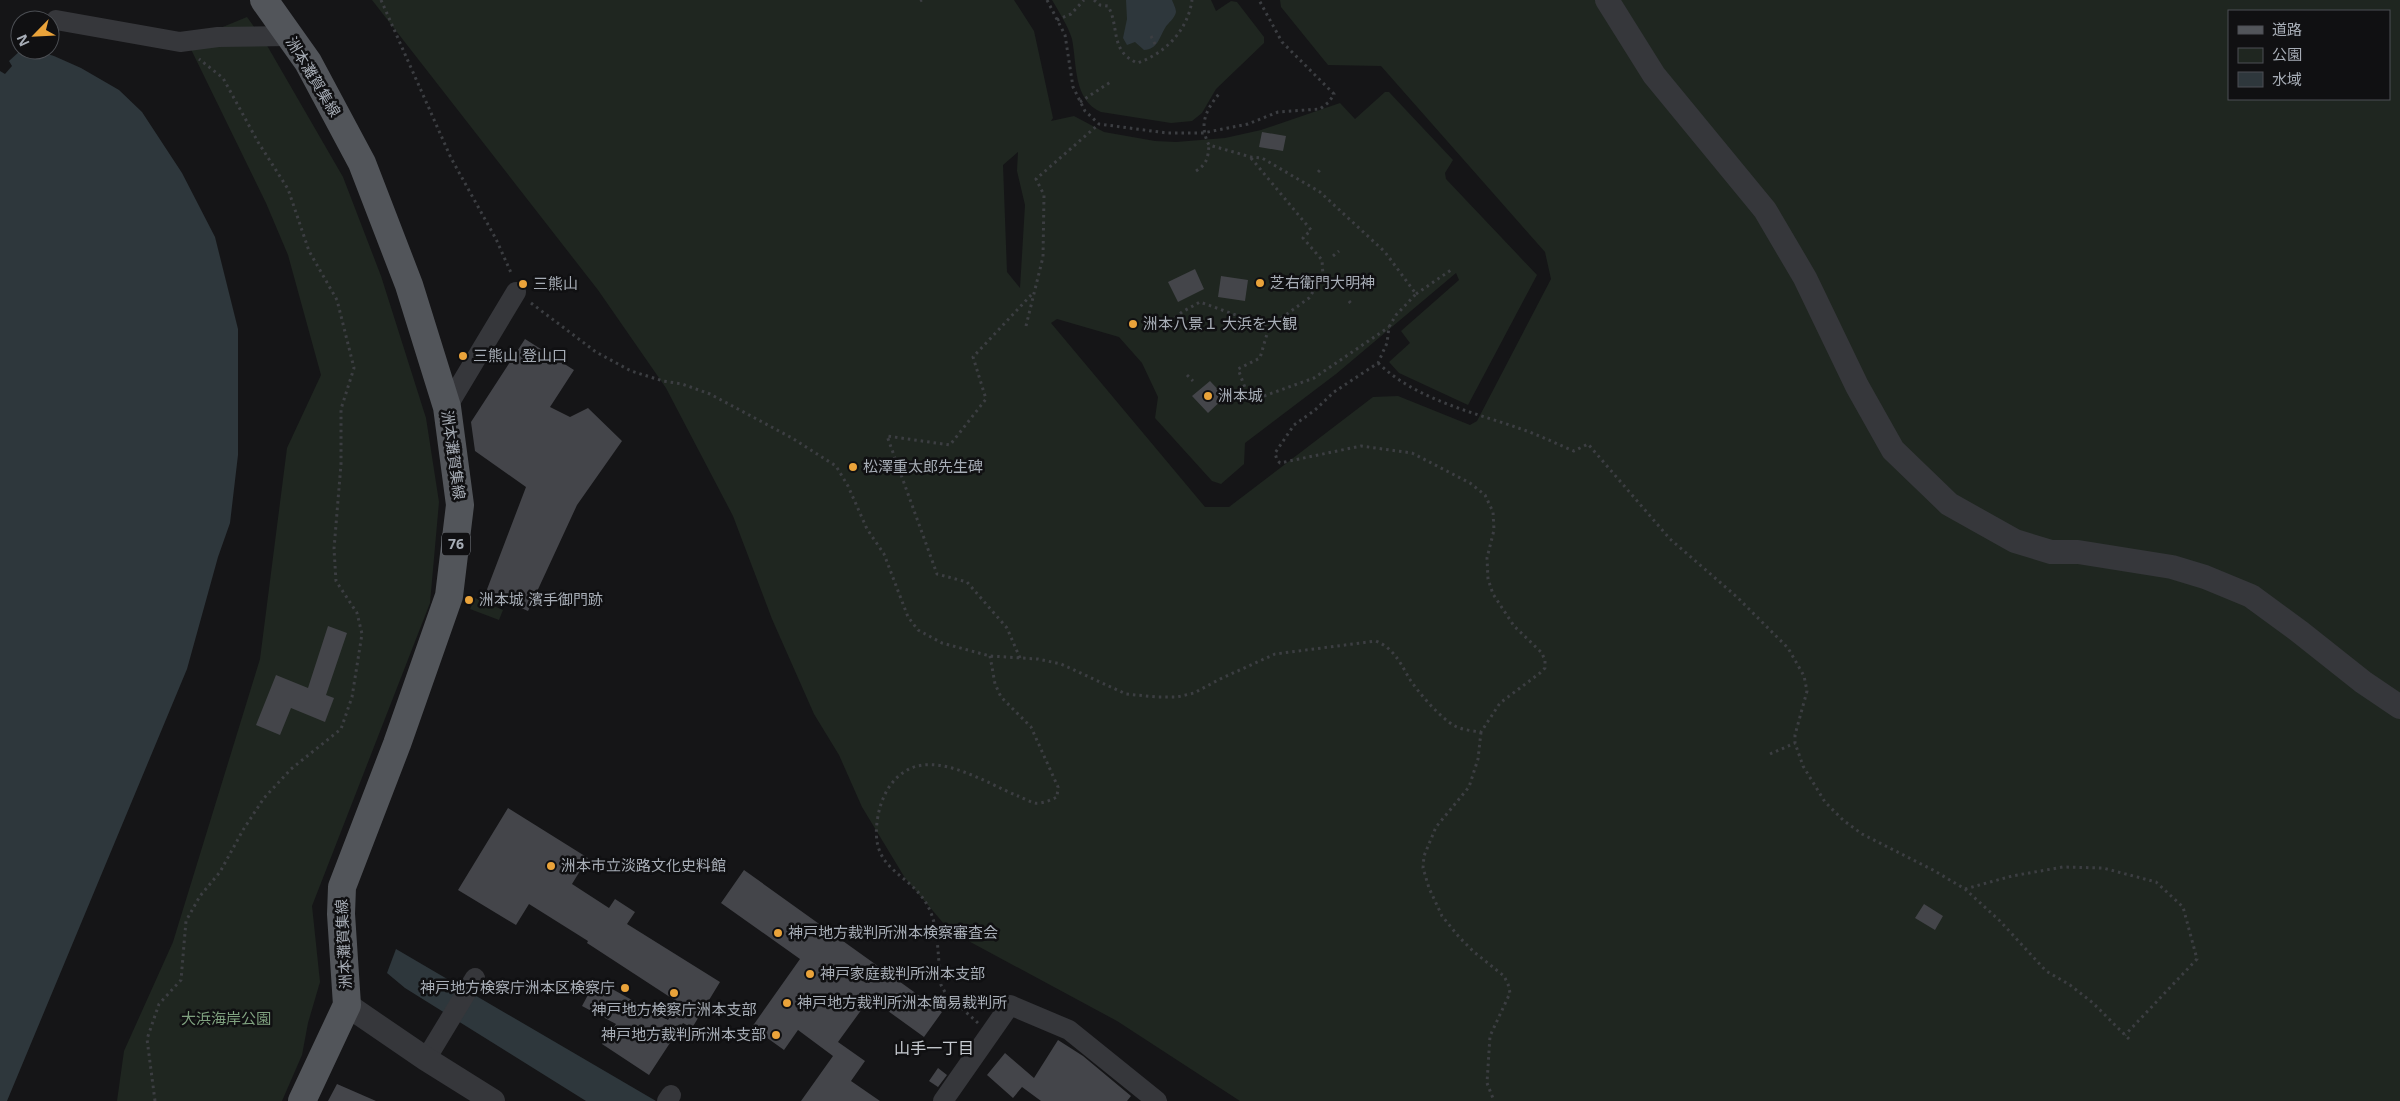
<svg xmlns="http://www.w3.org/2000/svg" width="2400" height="1101" font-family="'Noto Sans','Noto Sans JP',sans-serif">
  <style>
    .green { fill: #1f2620; fill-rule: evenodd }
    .water { fill: #2e373c }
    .building { fill: #44454a }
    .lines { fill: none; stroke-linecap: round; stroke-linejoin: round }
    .path { stroke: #3c3e42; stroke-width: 3; stroke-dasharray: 2.5 4; stroke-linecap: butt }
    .minor { stroke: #36373b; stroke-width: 20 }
    .tertiary { stroke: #36373b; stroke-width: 24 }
    .primary { stroke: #52555a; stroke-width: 28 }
    .poi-dot { fill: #eaa33a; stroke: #101012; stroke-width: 2 }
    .labels { text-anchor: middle; stroke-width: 5; stroke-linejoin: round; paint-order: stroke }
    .shield { fill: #101012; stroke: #7a7e85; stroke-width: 1 }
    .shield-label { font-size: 14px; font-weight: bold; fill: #a7adb6 }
    .street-label { font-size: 15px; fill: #a7adb6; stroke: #101012 }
    .poi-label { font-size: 15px; fill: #a7adb6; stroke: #101012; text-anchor: start }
    .park-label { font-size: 15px; fill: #7fa17f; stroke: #101012 }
    .neighbourhood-label { font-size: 16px; fill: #c8ccd2; stroke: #101012 }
  </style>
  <rect width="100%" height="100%" fill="#151517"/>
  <path class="green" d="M372 0H1014L1034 31 1053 118 1051 121 1074 116 1104 132 1155 141 1176 142 1225 138 1261 130 1340 103 1355 119 1385 92H1389L1453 160 1445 173 1446 179 1537 275 1468 405 1399 373 1389 362 1410 343 1401 331 1459 280 1456 273 1336 374 1245 443 1244 464 1221 484 1212 481 1155 418 1158 397 1142 363 1119 337 1057 319 1051 323 1205 507H1229L1373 397 1398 396 1470 425 1477 421 1551 279 1545 252 1381 66 1328 65 1281 7 1280 0H2400V1101H1240L1117 1021 950 931 905 878 862 807 839 755 814 714 772 619 733 516 666 388 598 290ZM2229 11H2389V99H2229ZM1018 152 1017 171 1025 205 1020 288 1007 272 1003 165Z
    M1052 0H1211L1216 11 1231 1 1237 2 1264 37V43L1216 89 1202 113 1192 121 1171 123 1101 112C1073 100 1077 64 1072 39 1068 26 1059 12 1052 0Z
    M247 17 265 42 343 177 381 276 426 418 439 502 430 603 312 906 320 982 308 1023 302 1055 282 1101H117L124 1051 173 942 260 659 287 448 321 375 288 255 266 203 185 37 213 31Z
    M475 598 503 610 499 620 470 609Z"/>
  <path class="water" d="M1126 0H1172C1173 3 1176 8 1176 12 1175 18 1168 23 1165 28 1159 38 1158 49 1144 50L1135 42 1127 45 1123 38 1127 19Z
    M21 50H35L54 56 81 68 119 90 142 112 182 173 215 237 238 329V455L230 523 218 557 187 669 7 1101H0V71L5 74 12 66 9 61Z
    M396 949 656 1101H586L405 988 387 973Z"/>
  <path class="building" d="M1262 132 1286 136 1283 151 1259 147Z
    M1195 269 1204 289 1178 302 1168 282Z
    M1221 276 1248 280 1245 301 1218 297Z
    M525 339 574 370 550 407 570 417 588 408 622 441 577 505 528 611 486 592 526 487 475 451 471 422Z
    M1210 381 1225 397 1208 413 1192 396Z
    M328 626 347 633 326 695 334 698 325 722 291 708 280 735 256 725 276 675 308 688Z
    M508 808 588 858 572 884 609 908 615 899 635 912 627 924 720 982 692 1028 683 1023 649 1075 602 1044 616 1024 582 1006 596 980 668 1020 679 1003 587 943 588 941 529 904 516 925 458 890Z
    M744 870 942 1012 924 1037 870 998 838 1042 865 1061 851 1081 880 1101H801L833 1056 798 1030 784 1050 752 1027 800 959 721 903Z
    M1924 904 1943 916 1935 930 1915 918Z
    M1058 1040 1083 1056 1131 1096 1127 1101H1041L1022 1087 1013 1098 987 1075 1005 1053 1034 1078Z
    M938 1068 947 1075 938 1087 929 1081Z
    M337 1084 376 1101H328Z"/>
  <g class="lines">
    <path class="path" d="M381 0 451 158 496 239 512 275
      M1047 0 1065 35 1073 87 1085 111 1099 124 1167 133H1203L1248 124 1278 112 1320 109 1329 102 1334 94 1282 42 1259 0
      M1094 0 1100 5 1108 6C1120 27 1109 50 1137 63 1165 54 1188 30 1192 0
      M920 1 922 0
      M1057 20 1071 14 1084 0
      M1151 36 1156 46
      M1080 102 1112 81
      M1251 158 1311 230 1303 238 1322 260 1323 276 1309 298 1269 327 1260 358 1238 369 1250 401 1314 378 1389 327
      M1196 171C1207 164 1208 158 1209 145
      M1318 172 1321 169
      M1333 256 1339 251
      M1416 294 1451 270
      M1349 301 1352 305
      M531 303 596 352 631 371 663 381 682 384 710 394 792 438 836 466 848 486 867 529 884 554 908 617 918 630 942 643 990 656 1038 659 1061 664 1126 694 1157 697H1177L1194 693 1220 679 1275 654 1376 641C1393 648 1400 662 1409 678 1417 691 1441 719 1455 726 1463 730 1473 731 1481 732L1500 703 1540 673 1545 668V661L1542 653 1514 626 1493 594 1488 579 1487 558 1494 530 1493 512 1485 495 1470 483 1412 453 1361 446 1280 463 1277 460 1275 453 1294 425 1315 410 1334 392 1378 363 1387 343 1389 327 1396 315 1416 294 1385 252 1320 192 1262 158 1251 157 1209 145C1199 125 1205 111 1219 94
      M1026 326 1043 257 1044 195 1036 179 1099 124
      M1165 326 1182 312 1200 302 1269 327
      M1378 363C1418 401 1474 412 1524 430 1541 436 1557 444 1574 451L1588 444 1670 539 1737 597 1788 648 1804 676 1807 691 1795 735V743L1803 766 1825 802 1843 820 1862 834 1933 870 1965 889 2000 921 2046 971 2070 985 2093 1003 2130 1040
      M1187 375 1193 381
      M1020 658 1007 628 967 582 937 574 887 436 950 445 986 399 973 357 1033 293
      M1481 732 1478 759 1469 787 1436 827 1424 856 1423 868 1429 888 1442 916 1459 937 1474 952 1504 976 1508 984 1510 993 1490 1036 1487 1083 1494 1101
      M1770 754 1795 743
      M1965 889 2012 876 2063 867 2103 868 2156 882 2183 907 2197 959 2125 1035
      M978 1023 946 994 941 985C938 964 939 933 931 913 914 870 867 875 878 816 881 799 889 782 904 772 936 750 986 783 1018 796 1023 798 1030 802 1035 803 1042 804 1051 800 1057 797L1058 787 1031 727 1001 697 995 684 990 656
      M155 1101 147 1039 159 1004 181 980 186 921 200 896 220 872 243 830 264 798 291 769 341 729 352 697 362 634 357 613 336 581 334 549 341 464V409L354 368 337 300 309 251 288 189 258 142 223 78 199 59"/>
    <path class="minor" d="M56 20 180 42 218 37 289 36
      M447 407 516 292
      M426 1059 475 978
      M667 1101 671 1095
      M943 1101 1010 1005 1069 1030 1157 1101"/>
    <path class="tertiary" d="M1607 0 1654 75 1765 210 1805 278 1857 386 1893 450 1949 504 2015 541 2051 552H2078L2172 567 2205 577 2251 596 2300 632 2363 682 2400 707
      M347 1005 426 1059 493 1101"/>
    <path class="primary" d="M264 0 308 62 362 163 409 285 447 407 460 505 449 596 397 744 342 887 341 914 347 1005 302 1101"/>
  </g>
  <g class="poi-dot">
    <circle cx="1260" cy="283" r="5"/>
    <circle cx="523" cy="284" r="5"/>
    <circle cx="1133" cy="324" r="5"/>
    <circle cx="463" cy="356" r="5"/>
    <circle cx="1208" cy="396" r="5"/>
    <circle cx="853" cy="467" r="5"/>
    <circle cx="469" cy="600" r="5"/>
    <circle cx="551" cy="866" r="5"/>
    <circle cx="778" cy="933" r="5"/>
    <circle cx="810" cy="974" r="5"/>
    <circle cx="625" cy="988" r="5"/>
    <circle cx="674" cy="993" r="5"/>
    <circle cx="787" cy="1003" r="5"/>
    <circle cx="776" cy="1035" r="5"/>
  </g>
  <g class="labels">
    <rect class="shield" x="442" y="532.5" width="28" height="23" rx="4"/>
    <g class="shield-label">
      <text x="456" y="549">76</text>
    </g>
    <g class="street-label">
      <text transform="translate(313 77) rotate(59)" y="5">洲本灘賀集線</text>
      <text transform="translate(453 455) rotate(82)" y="5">洲本灘賀集線</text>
      <text transform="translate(344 944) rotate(-93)" y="5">洲本灘賀集線</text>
    </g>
    <g class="poi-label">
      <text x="1270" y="288">芝右衛門大明神</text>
      <text x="533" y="289">三熊山</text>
      <text x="1143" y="329">洲本八景１ 大浜を大観</text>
      <text x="473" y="361">三熊山 登山口</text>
      <text x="1218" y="401">洲本城</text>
      <text x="863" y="472">松澤重太郎先生碑</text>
      <text x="479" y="605">洲本城 濱手御門跡</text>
      <text x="561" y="871">洲本市立淡路文化史料館</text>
      <text x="788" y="938">神戸地方裁判所洲本検察審査会</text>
      <text x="820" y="979">神戸家庭裁判所洲本支部</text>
      <text x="615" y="993" text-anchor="end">神戸地方検察庁洲本区検察庁</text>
      <text x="797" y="1008">神戸地方裁判所洲本簡易裁判所</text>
      <text x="674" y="1015" text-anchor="middle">神戸地方検察庁洲本支部</text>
      <text x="766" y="1040" text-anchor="end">神戸地方裁判所洲本支部</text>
    </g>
    <g class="park-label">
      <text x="226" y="1024">大浜海岸公園</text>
    </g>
    <g class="neighbourhood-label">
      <text x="934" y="1054">山手一丁目</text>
    </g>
  </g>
  <rect x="2228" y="10" width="162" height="90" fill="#101012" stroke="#4c4f54"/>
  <rect x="2238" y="26" width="25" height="8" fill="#52555a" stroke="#4c4f54"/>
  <text x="2272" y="35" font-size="15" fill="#a7adb6">道路</text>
  <rect x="2238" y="48" width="25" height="15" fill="#1f2620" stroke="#4c4f54"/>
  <text x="2272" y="60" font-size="15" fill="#a7adb6">公園</text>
  <rect x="2238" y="72" width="25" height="15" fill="#2e373c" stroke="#4c4f54"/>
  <text x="2272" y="85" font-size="15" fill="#a7adb6">水域</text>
  <g transform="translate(35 35) rotate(246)"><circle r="24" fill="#101012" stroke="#4c4f54"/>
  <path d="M0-4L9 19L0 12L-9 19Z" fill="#eaa33a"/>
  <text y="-8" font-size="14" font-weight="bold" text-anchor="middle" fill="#a7adb6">N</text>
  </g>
</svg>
